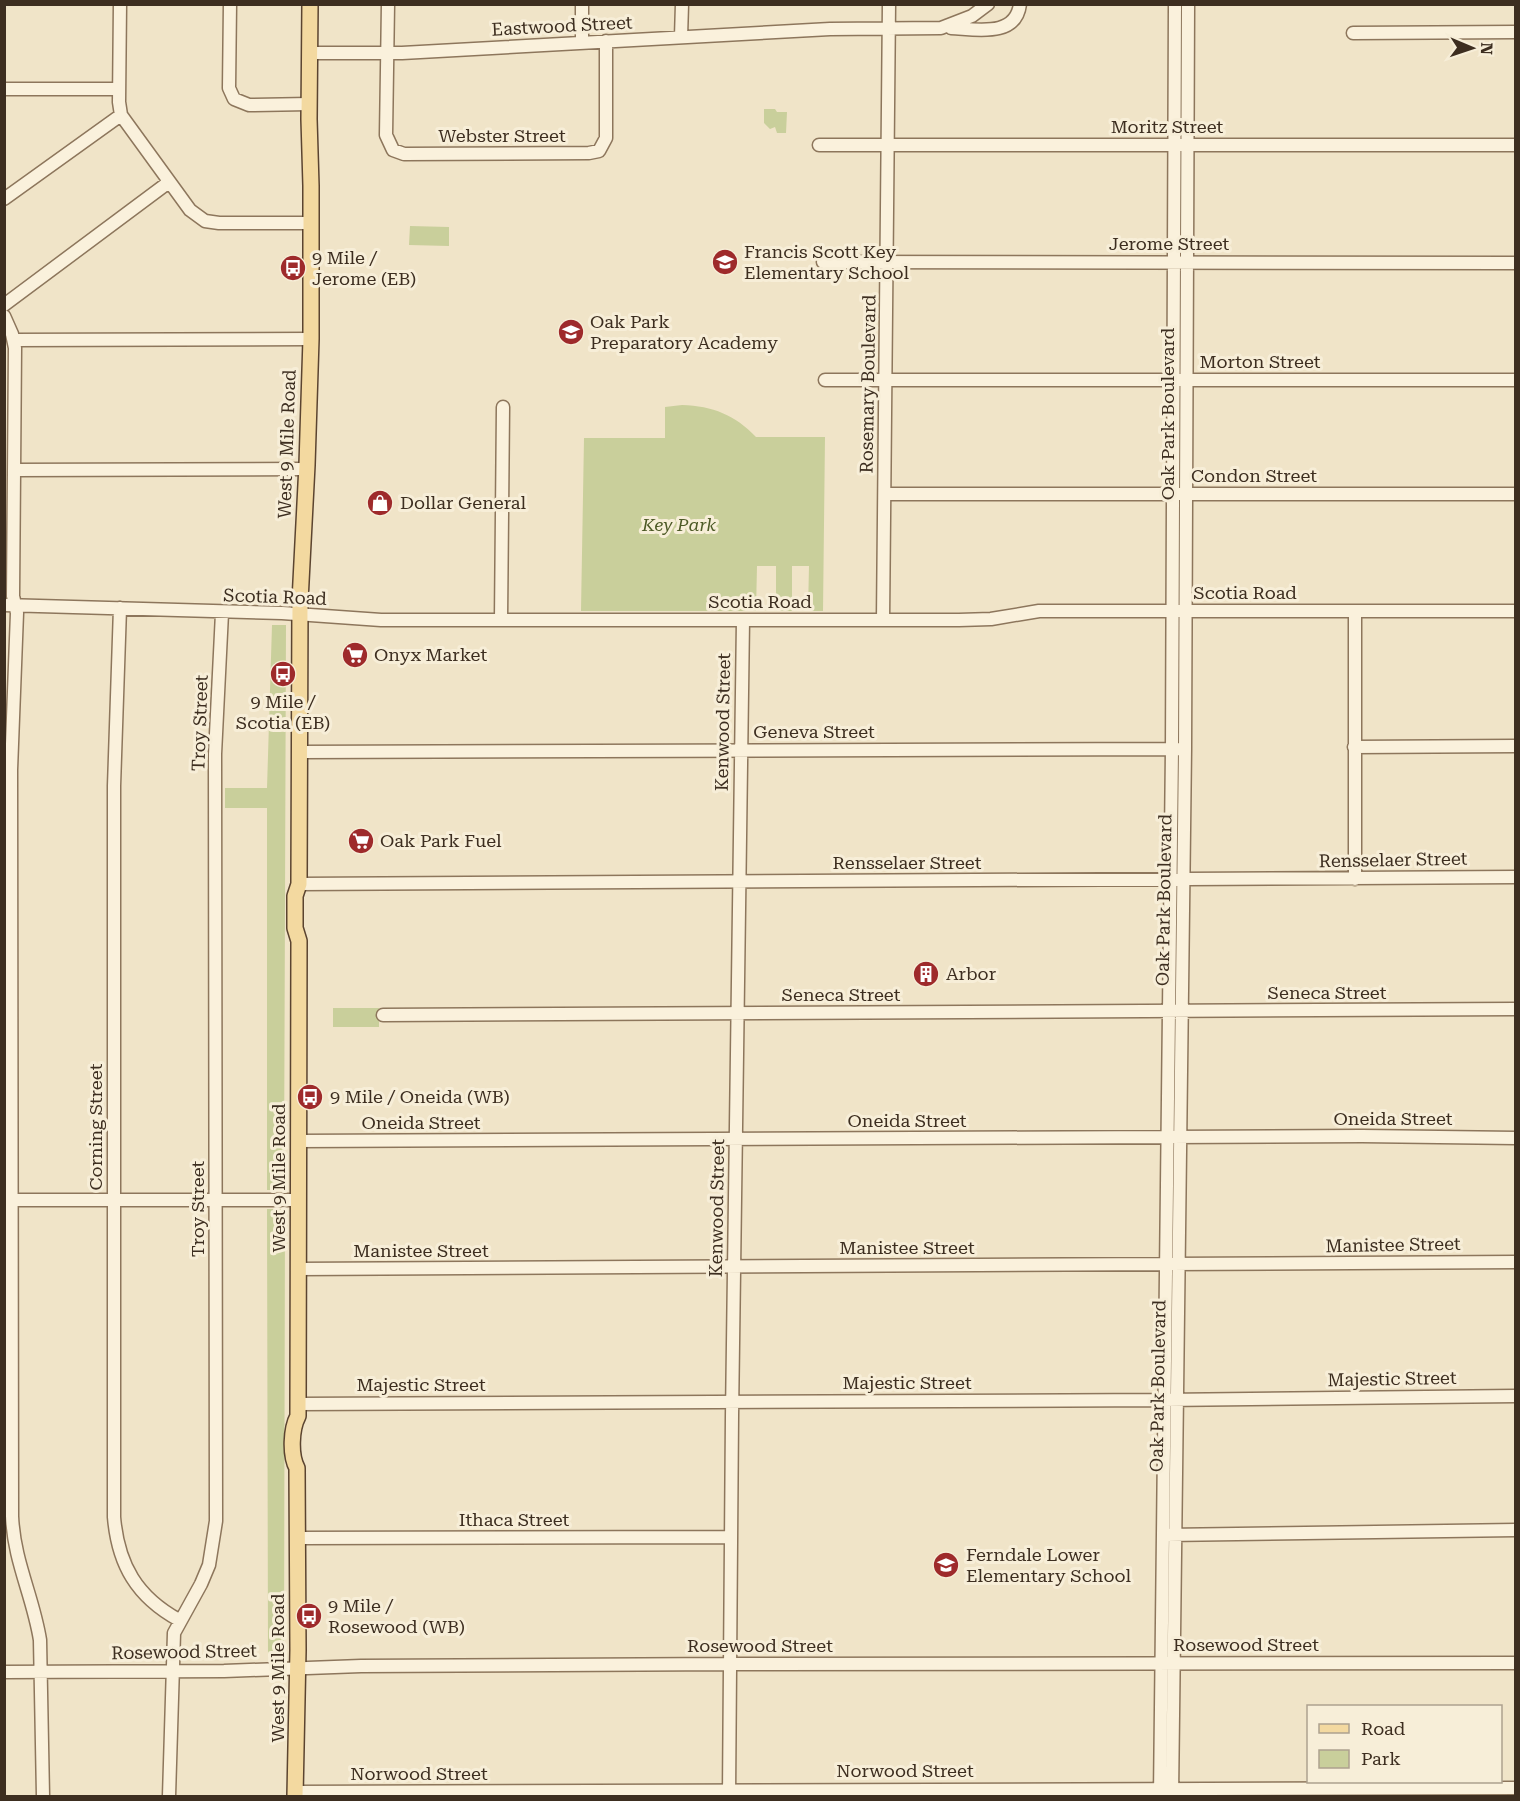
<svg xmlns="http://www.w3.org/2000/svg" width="1520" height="1801" font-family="'Roboto Serif',serif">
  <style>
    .green { fill: #c9cf9b }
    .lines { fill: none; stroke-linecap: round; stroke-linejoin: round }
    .minor-casing { stroke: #8d765c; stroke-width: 15 }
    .major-casing { stroke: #5b4430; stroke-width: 18 }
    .minor { stroke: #faf1dc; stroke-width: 12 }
    .major { stroke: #f3d9a0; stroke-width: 15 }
    .labels { text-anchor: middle; stroke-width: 6; stroke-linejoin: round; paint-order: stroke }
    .street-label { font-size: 18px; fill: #3d2e20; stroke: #f7eed8 }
    .poi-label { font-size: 18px; fill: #3d2e20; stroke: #f7eed8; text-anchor: start }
    .park-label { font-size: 18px; font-style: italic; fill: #4d5a26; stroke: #f7eed8 }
  </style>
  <rect width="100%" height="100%" fill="#f0e4c8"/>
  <path class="green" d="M764 109H775L777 112H787L786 133H777L775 127 770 129 764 123Z
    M410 226 449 227V246L409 245Z
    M682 405C713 406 735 415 756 437H825L823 611H808L809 566H792V611H776V566H757L756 611H581L584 438H665V407Z
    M272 625H286L284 1180 280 1190H267V808H225V788H267Z
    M333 1008H379V1027H333Z
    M267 1209H282L285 1212 284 1652 283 1656 268 1658Z"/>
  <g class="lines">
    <g class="minor-casing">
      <path id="minor" d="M120 4 119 102 121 115 190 210 205 221 219 223H311
        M230 4 229 88 234 99 249 105 309 104
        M388 4 386 135 393 150 404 154 589 153 599 151 606 138V41
        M951 28C976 29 1016 38 1020 4
        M1353 33 1516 32
        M681 37 682 4
        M582 43V4
        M309 53H402L830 29 941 28 972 16 988 4
        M4 89H119
        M819 145H1516
        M4 199 121 115
        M823 262 1516 263
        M4 305 169 182
        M4 316 12 334 15 348 13 596 17 613 11 770 12 1516C14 1562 33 1596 40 1640L43 1796
        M14 340 311 339
        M825 380H1516
        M14 470 307 469
        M885 494H1516
        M4 605 282 613 381 620H959L991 619 1039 611H1516
        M120 608 114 786V1517C118 1565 137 1597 179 1620
        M501 620 503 407
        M883 620 889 4
        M1354 747 1516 746
        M300 752 1180 749
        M1355 879V611
        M299 884 1516 877
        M383 1015 1516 1009
        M298 1141 1362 1136 1516 1138
        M6 1200H298
        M298 1269 1516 1262
        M298 1404 1164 1400 1516 1396
        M1167 1535 1516 1530
        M298 1538 731 1537
        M4 1672 224 1671 361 1666 730 1664 1516 1663
        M295 1792 1516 1788
        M169 1796 174 1633 201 1584 209 1565 216 1521 215 754 222 613
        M729 1796 732 1416 743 620
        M1160 1796 1172 749 1175 4
        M1172 1796 1185 749 1188 4"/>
    </g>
    <g class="major-casing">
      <path id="major" d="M295 1796 298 1650 297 1468C290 1455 291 1429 298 1416L299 941 295 928V896L299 884 300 601 307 465 311 339V186L309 119 310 4"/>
    </g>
    <use href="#minor" class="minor"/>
    <use href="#major" class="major"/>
  </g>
  <defs>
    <g id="school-disc" transform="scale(1.35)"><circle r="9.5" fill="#9e2a2b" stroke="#f7eed8"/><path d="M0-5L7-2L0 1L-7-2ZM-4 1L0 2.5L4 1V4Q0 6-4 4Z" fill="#fff"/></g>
    <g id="bus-disc" transform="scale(1.35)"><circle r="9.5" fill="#9e2a2b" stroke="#f7eed8"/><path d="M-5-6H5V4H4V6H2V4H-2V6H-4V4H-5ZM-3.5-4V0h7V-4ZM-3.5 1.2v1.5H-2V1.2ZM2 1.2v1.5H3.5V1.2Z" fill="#fff"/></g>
    <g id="shop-disc" transform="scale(1.35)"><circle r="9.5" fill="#9e2a2b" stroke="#f7eed8"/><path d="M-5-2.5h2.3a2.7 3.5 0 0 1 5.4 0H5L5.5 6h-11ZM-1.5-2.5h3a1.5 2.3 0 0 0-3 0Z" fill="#fff"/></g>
    <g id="supermarket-disc" transform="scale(1.35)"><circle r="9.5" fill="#9e2a2b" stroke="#f7eed8"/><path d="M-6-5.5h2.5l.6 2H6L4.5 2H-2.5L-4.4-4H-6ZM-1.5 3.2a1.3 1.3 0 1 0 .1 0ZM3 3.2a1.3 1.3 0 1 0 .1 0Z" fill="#fff"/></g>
    <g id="building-disc" transform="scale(1.35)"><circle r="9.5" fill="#9e2a2b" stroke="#f7eed8"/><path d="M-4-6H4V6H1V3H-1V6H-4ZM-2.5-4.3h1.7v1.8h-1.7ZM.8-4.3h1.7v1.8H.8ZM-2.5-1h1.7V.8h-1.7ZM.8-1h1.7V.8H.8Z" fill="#fff"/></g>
  </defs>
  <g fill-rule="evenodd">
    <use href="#school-disc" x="725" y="262"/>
    <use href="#bus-disc" x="293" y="268"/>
    <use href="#school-disc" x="571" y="332"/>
    <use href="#shop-disc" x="380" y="503"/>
    <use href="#supermarket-disc" x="355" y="655"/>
    <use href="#bus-disc" x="283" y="674"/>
    <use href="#supermarket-disc" x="361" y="841"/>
    <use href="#building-disc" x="926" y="974"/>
    <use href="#bus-disc" x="310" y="1097"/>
    <use href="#school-disc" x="946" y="1565"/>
    <use href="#bus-disc" x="309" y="1616"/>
  </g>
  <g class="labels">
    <g class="street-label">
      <text transform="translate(562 26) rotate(-3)" y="6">Eastwood Street</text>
      <text x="1167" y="133">Moritz Street</text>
      <text x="502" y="142">Webster Street</text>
      <text x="1169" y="250">Jerome Street</text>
      <text x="1260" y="368">Morton Street</text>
      <text transform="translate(868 384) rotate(-89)" y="6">Rosemary Boulevard</text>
      <text transform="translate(1168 414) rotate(-90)" y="6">Oak Park Boulevard</text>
      <text transform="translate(287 444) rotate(-88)" y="6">West 9 Mile Road</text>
      <text x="1254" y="482">Condon Street</text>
      <text x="1245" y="599">Scotia Road</text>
      <text transform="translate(275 597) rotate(2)" y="6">Scotia Road</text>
      <text x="760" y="608">Scotia Road</text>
      <text transform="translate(723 722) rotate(-89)" y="6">Kenwood Street</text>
      <text transform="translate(200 723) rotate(-88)" y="6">Troy Street</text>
      <text x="814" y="738">Geneva Street</text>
      <text transform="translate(1393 860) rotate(-1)" y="6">Rensselaer Street</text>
      <text x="907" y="869">Rensselaer Street</text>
      <text transform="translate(1164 900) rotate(-89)" y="6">Oak Park Boulevard</text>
      <text x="1327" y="999">Seneca Street</text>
      <text x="841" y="1001">Seneca Street</text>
      <text x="1393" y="1125">Oneida Street</text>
      <text x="907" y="1127">Oneida Street</text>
      <text x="421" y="1129">Oneida Street</text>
      <text transform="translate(96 1127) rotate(-90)" y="6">Corning Street</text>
      <text transform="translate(279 1178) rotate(-90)" y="6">West 9 Mile Road</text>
      <text transform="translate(717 1208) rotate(-89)" y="6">Kenwood Street</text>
      <text transform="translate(198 1209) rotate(-90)" y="6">Troy Street</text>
      <text transform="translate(1393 1245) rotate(-1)" y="6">Manistee Street</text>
      <text x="907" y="1254">Manistee Street</text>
      <text x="421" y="1257">Manistee Street</text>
      <text transform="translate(1392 1379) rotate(-1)" y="6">Majestic Street</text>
      <text x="907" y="1389">Majestic Street</text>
      <text x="421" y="1391">Majestic Street</text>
      <text transform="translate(1158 1386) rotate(-89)" y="6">Oak Park Boulevard</text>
      <text x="514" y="1526">Ithaca Street</text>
      <text x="1246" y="1651">Rosewood Street</text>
      <text x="760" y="1652">Rosewood Street</text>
      <text transform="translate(184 1652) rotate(-1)" y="6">Rosewood Street</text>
      <text transform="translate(278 1668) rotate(-90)" y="6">West 9 Mile Road</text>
      <text x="905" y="1777">Norwood Street</text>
      <text x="419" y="1780">Norwood Street</text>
    </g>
    <g class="poi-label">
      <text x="744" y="258">Francis Scott Key<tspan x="744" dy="21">Elementary School</tspan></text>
      <text x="312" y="264">9 Mile /<tspan x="312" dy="21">Jerome (EB)</tspan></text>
      <text x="590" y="328">Oak Park<tspan x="590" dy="21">Preparatory Academy</tspan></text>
      <text x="400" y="509">Dollar General</text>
      <text x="374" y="661">Onyx Market</text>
      <text x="283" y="708" text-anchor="middle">9 Mile /<tspan x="283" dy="21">Scotia (EB)</tspan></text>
      <text x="380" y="847">Oak Park Fuel</text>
      <text x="946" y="980">Arbor</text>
      <text x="330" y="1103">9 Mile / Oneida (WB)</text>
      <text x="966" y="1561">Ferndale Lower<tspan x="966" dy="21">Elementary School</tspan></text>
      <text x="328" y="1612">9 Mile /<tspan x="328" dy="21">Rosewood (WB)</tspan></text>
    </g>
    <g class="park-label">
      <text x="679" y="531">Key Park</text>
    </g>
  </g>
  <rect width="1520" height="1801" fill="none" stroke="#3d2e20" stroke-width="12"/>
  <rect x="1307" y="1705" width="195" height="78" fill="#f7eed8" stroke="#ada18e" stroke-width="1.5"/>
  <rect x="1319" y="1724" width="30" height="9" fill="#f3d9a0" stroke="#ada18e" stroke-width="1.5"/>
  <text x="1361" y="1735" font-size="18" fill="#3d2e20">Road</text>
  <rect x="1319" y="1750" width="30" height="18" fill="#c9cf9b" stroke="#ada18e" stroke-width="1.5"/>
  <text x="1361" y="1765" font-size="18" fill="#3d2e20">Park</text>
  <g transform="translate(1472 48) rotate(92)" stroke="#f7eed8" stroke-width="4.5" paint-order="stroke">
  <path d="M0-4.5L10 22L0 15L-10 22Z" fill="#3d2e20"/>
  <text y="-9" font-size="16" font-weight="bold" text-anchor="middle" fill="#3d2e20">N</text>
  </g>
</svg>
